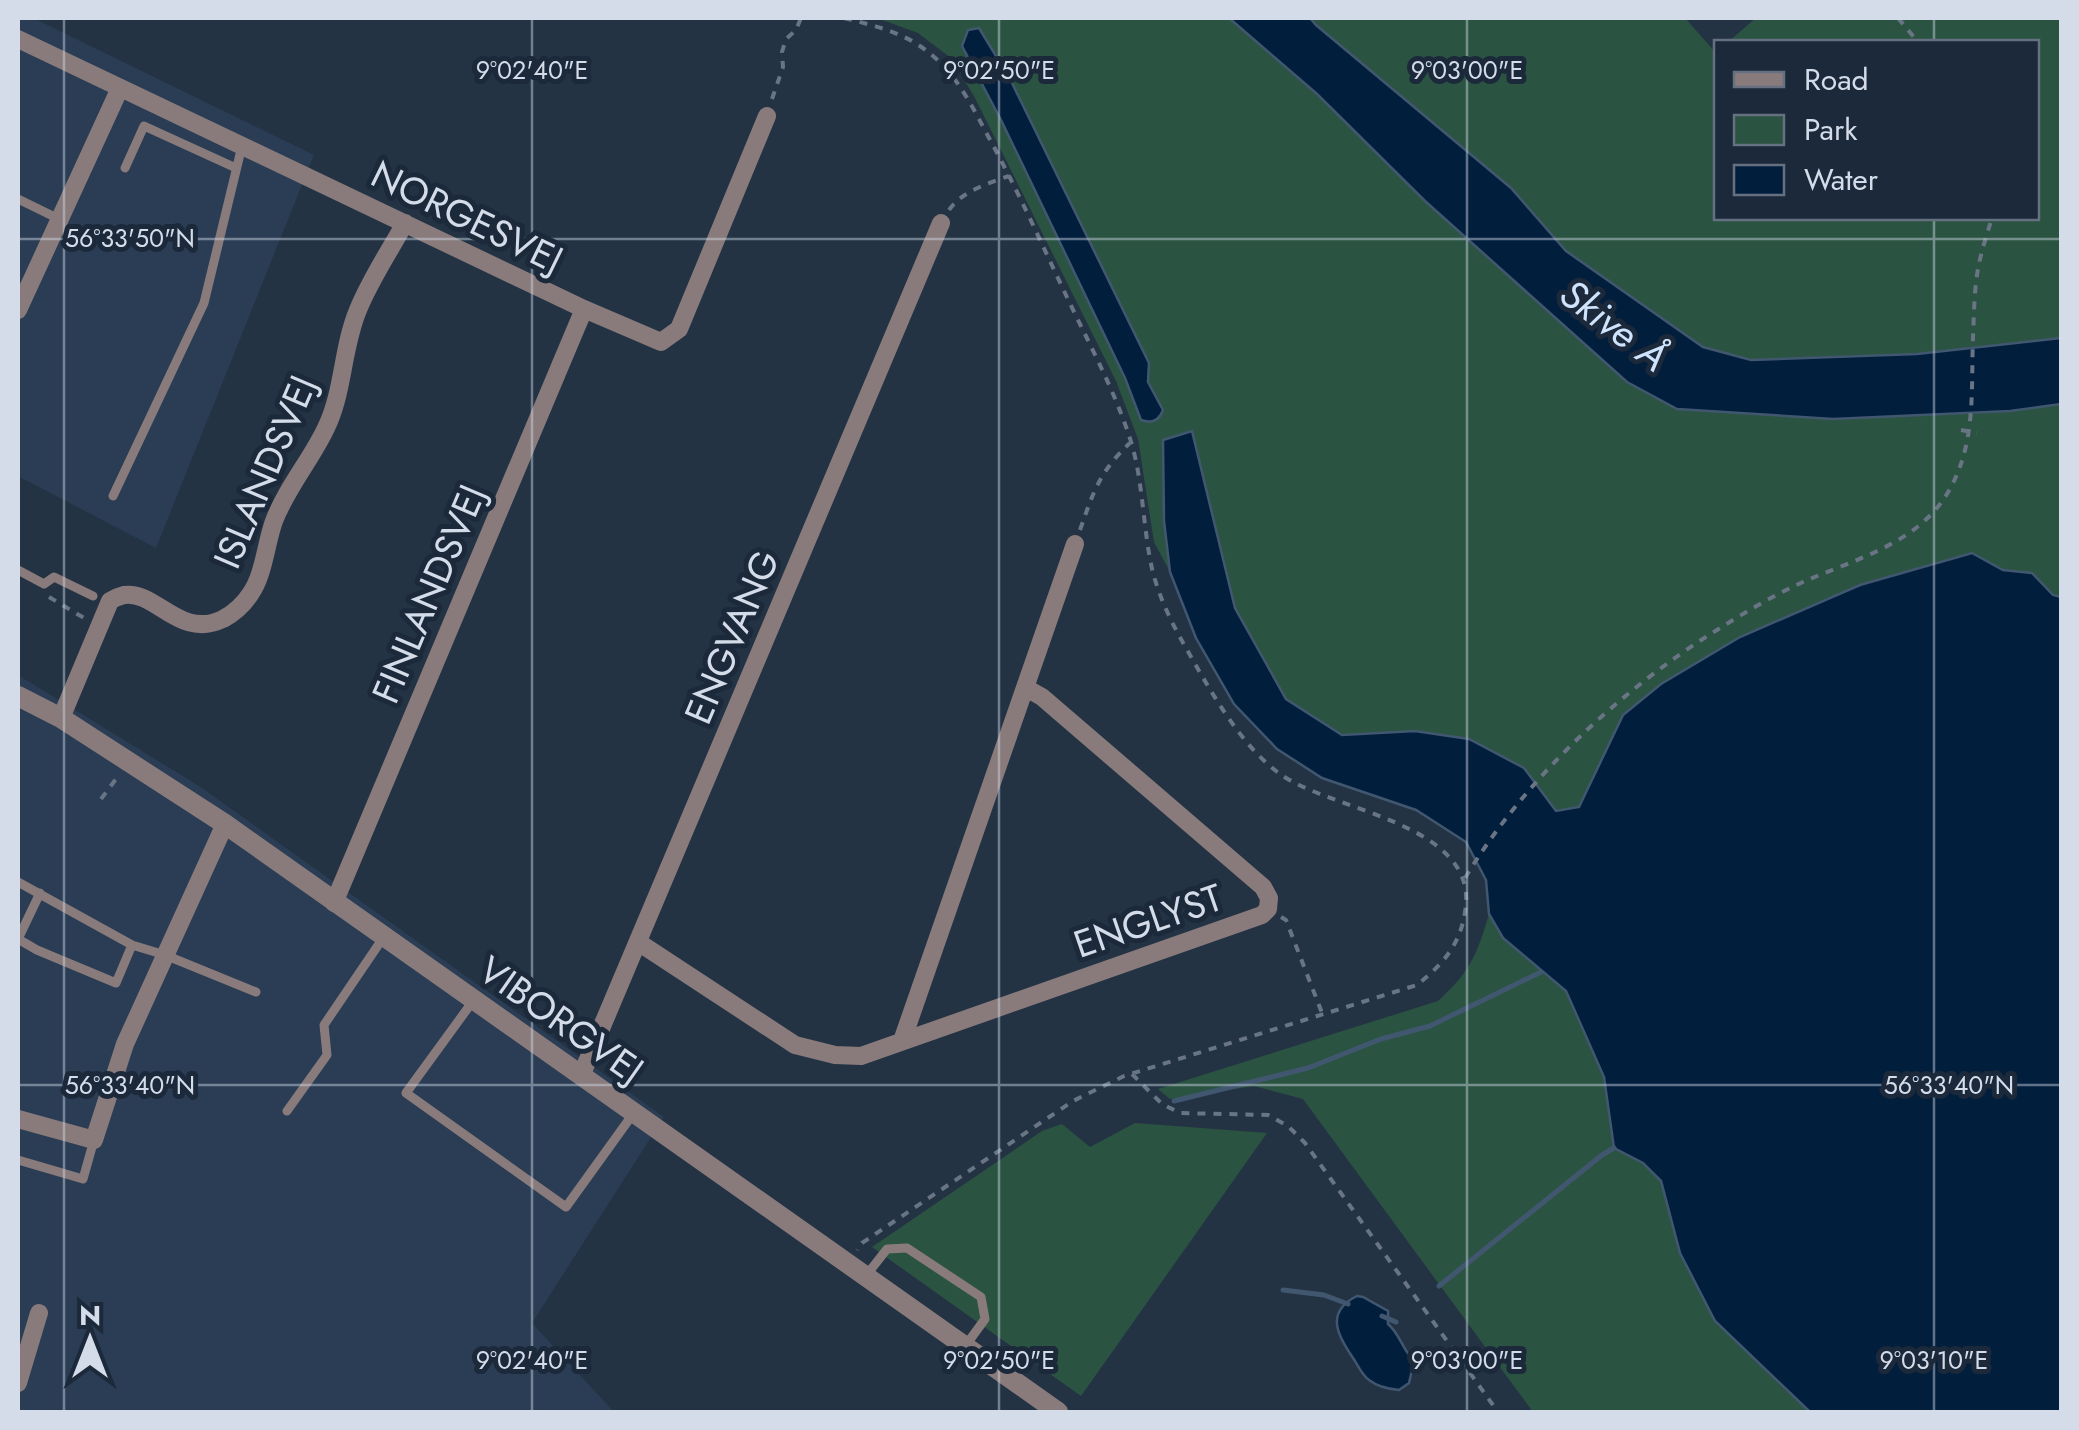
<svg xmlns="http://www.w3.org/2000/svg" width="2079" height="1430" font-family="Jost,sans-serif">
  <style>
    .built { fill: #2a3d54 }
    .green { fill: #2b5342 }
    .water { fill: #021e3d; stroke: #415770; stroke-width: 2.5 }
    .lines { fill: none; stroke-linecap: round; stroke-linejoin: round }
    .stream { stroke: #415770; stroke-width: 5 }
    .path { stroke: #697584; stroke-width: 4; stroke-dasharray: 8 8; stroke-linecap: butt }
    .service { stroke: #897b7b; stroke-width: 9 }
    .minor { stroke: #897b7b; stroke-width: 18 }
    .tertiary { stroke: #897b7b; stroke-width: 20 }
    .ticks { fill: none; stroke: #d3dce8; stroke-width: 2.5; stroke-opacity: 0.45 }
    .labels { text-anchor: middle; stroke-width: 10; stroke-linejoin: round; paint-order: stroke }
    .street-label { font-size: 38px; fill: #d3dce8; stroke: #1b293a }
    .water-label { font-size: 40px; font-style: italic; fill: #cfe4fc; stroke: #1b293a }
    .ticks-label { font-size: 25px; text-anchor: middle; fill: #d3dce8; stroke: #1b293a; stroke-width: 10; stroke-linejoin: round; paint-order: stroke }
  </style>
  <rect width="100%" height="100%" fill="#243344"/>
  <path class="built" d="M18 18H33L314 155 156 548 18 476Z
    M18 675 199 786 664 1117 532 1323 614 1412H18Z"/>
  <path class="green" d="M877 18H1229L1317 94 1425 201 1627 382 1677 409 1833 419 2010 411 2061 404V597L2053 595 2032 573 2003 570 1972 553 1860 585 1740 637 1661 684 1623 715 1579 807 1556 811 1524 768 1415 731 1341 735 1286 699 1235 608 1191 431 1163 440 1164 521 1170 572 1154 542 1138 439 1116 381 975 98 951 58 918 33Z
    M1310 18H1685L1716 53V218H2036V42H1728L1756 18H2061V338L1917 354 1751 360 1703 347 1566 251 1511 188 1316 25Z
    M1489 914 1503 938 1565 991 1604 1077 1614 1148 1643 1163 1661 1181 1680 1253 1715 1321 1810 1412H1533L1303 1099 1254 1086 1170 1099 1158 1089 1438 1001C1470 972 1477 955 1489 914Z
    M1135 1123 1267 1133 1081 1396 872 1247 1042 1131 1062 1124 1090 1147Z"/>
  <path class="water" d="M1229 18H1310L1316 25 1511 188 1566 251 1703 347 1751 360 1917 354 2061 338V404L2010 411 1833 419 1677 409 1627 382 1425 201 1317 94Z
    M979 28 1010 79 1149 363 1148 382 1163 410C1159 421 1152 424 1141 420L1125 378 1002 122 962 46 968 30Z
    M1192 431 1235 608 1286 699 1342 735 1415 731 1469 739 1524 768 1556 811 1579 807 1623 715 1661 684 1740 637 1860 585 1972 553 2003 570 2032 573 2053 595 2061 597V1412H1810L1715 1321 1680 1253 1661 1181 1643 1163 1614 1148 1604 1077 1566 991 1503 938 1489 914 1486 880 1466 842 1416 810 1322 778 1277 749 1234 704 1196 638 1170 572 1164 521 1163 440Z
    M1357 1296 1363 1297 1388 1311V1324C1400 1334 1402 1349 1414 1361L1409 1383 1399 1390C1388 1389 1378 1387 1369 1380 1363 1376 1359 1368 1355 1361 1339 1337 1323 1313 1357 1296Z"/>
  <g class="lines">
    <path class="stream" d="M1174 1101 1308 1068 1381 1039 1430 1026 1541 972
      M1439 1286 1602 1155 1614 1148
      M1283 1290 1324 1295 1348 1304
      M1382 1316 1396 1322"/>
    <path class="path" d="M844 18C876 26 907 33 933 56 958 77 973 108 988 136 1016 187 1040 240 1065 293 1088 342 1116 392 1132 445 1143 484 1143 525 1151 564 1157 593 1171 622 1186 648 1210 690 1240 745 1280 774 1333 812 1481 823 1465 912 1460 945 1443 964 1417 985L1124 1076 1073 1101 862 1243 857 1250
      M1898 18 1918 42
      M772 99 783 67 782 52 786 39 796 30 801 18
      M949 210C961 192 988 183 1009 176
      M1961 430 1977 433
      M1080 530C1094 490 1100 471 1131 442
      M49 597 84 618
      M101 799 119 775
      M1465 878C1524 780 1620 690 1717 630 1744 613 1774 595 1803 582 1857 558 1923 543 1952 485 1976 439 1971 388 1973 337 1974 315 1974 291 1978 269 1981 252 1987 234 1992 218
      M1281 917 1286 920 1322 1013
      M1132 1074 1162 1104 1180 1113 1268 1115 1288 1126 1305 1143 1498 1412"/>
    <path class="service" d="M125 168 144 126 236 168
      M18 199 59 219
      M113 496 204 303 242 146
      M18 570 44 584 54 577 93 596
      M18 882 132 945 165 955 256 992
      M40 893 18 939 37 950 116 983 132 945
      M473 1001 406 1093 566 1207 633 1114
      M287 1111 327 1055 324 1025 383 938
      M18 1160 83 1179 94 1140
      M865 1277 887 1249 907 1248 981 1297 985 1319 966 1345"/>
    <path class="minor" d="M18 39 584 309 661 342 679 329 767 116
      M18 310 120 88
      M61 718 110 601C113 599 120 596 124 595 156 590 179 640 223 619 234 613 244 604 251 593 264 574 266 543 274 521 287 487 311 460 326 428 344 391 342 348 358 310 370 280 389 252 405 223
      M334 903 584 309
      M638 942 795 1045 835 1055 861 1056 1262 915 1268 909 1269 898 1263 887 1042 697 1026 688
      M902 1041 1075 544
      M581 1076 941 223
      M18 1119 94 1140 125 1044 225 824
      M18 1383 39 1313"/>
    <path class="tertiary" d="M18 696 61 718 225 824 1058 1412"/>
  </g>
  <path class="ticks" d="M64 18V1412M532 18V1412M999 18V1412M1467 18V1412M1934 18V42M1934 218V1412M18 239H2062M18 1085H2062"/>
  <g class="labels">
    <g class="street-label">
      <text transform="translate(467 217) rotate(26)" y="13">NORGESVEJ</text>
      <text transform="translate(265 472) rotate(-67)" y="13">ISLANDSVEJ</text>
      <text transform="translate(429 594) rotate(-67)" y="13">FINLANDSVEJ</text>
      <text transform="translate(732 637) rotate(-67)" y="13">ENGVANG</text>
      <text transform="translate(1148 921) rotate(-19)" y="13">ENGLYST</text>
      <text transform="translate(561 1020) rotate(35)" y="13">VIBORGVEJ</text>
    </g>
    <g class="water-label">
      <text transform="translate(1614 325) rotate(37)" y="14">Skive Å</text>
    </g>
  </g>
  <g class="ticks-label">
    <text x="532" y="79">9°02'40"E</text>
    <text x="999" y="79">9°02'50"E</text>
    <text x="1467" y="79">9°03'00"E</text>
    <text x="130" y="247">56°33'50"N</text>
    <text x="130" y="1094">56°33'40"N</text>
    <text x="1949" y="1094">56°33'40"N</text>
    <text x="532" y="1369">9°02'40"E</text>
    <text x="999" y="1369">9°02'50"E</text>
    <text x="1467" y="1369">9°03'00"E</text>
    <text x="1934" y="1369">9°03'10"E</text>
  </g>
  <rect width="2079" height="1430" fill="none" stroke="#d3dce8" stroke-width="40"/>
  <rect x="1714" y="40" width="325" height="180" fill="#1b293a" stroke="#657180" stroke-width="2.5"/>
  <rect x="1734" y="72" width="50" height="15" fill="#897b7b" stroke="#657180" stroke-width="2.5"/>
  <text x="1804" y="90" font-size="30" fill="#d3dce8">Road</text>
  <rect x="1734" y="115" width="50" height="30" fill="#2b5342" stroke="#657180" stroke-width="2.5"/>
  <text x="1804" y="140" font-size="30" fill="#d3dce8">Park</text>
  <rect x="1734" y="165" width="50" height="30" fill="#021e3d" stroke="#657180" stroke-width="2.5"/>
  <text x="1804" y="190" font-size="30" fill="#d3dce8">Water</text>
  <g transform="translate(90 1340)" stroke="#1b293a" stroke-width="8" paint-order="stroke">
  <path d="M0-8L18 38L0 25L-18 38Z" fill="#d3dce8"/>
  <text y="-15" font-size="28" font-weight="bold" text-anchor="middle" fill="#d3dce8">N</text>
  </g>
</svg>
